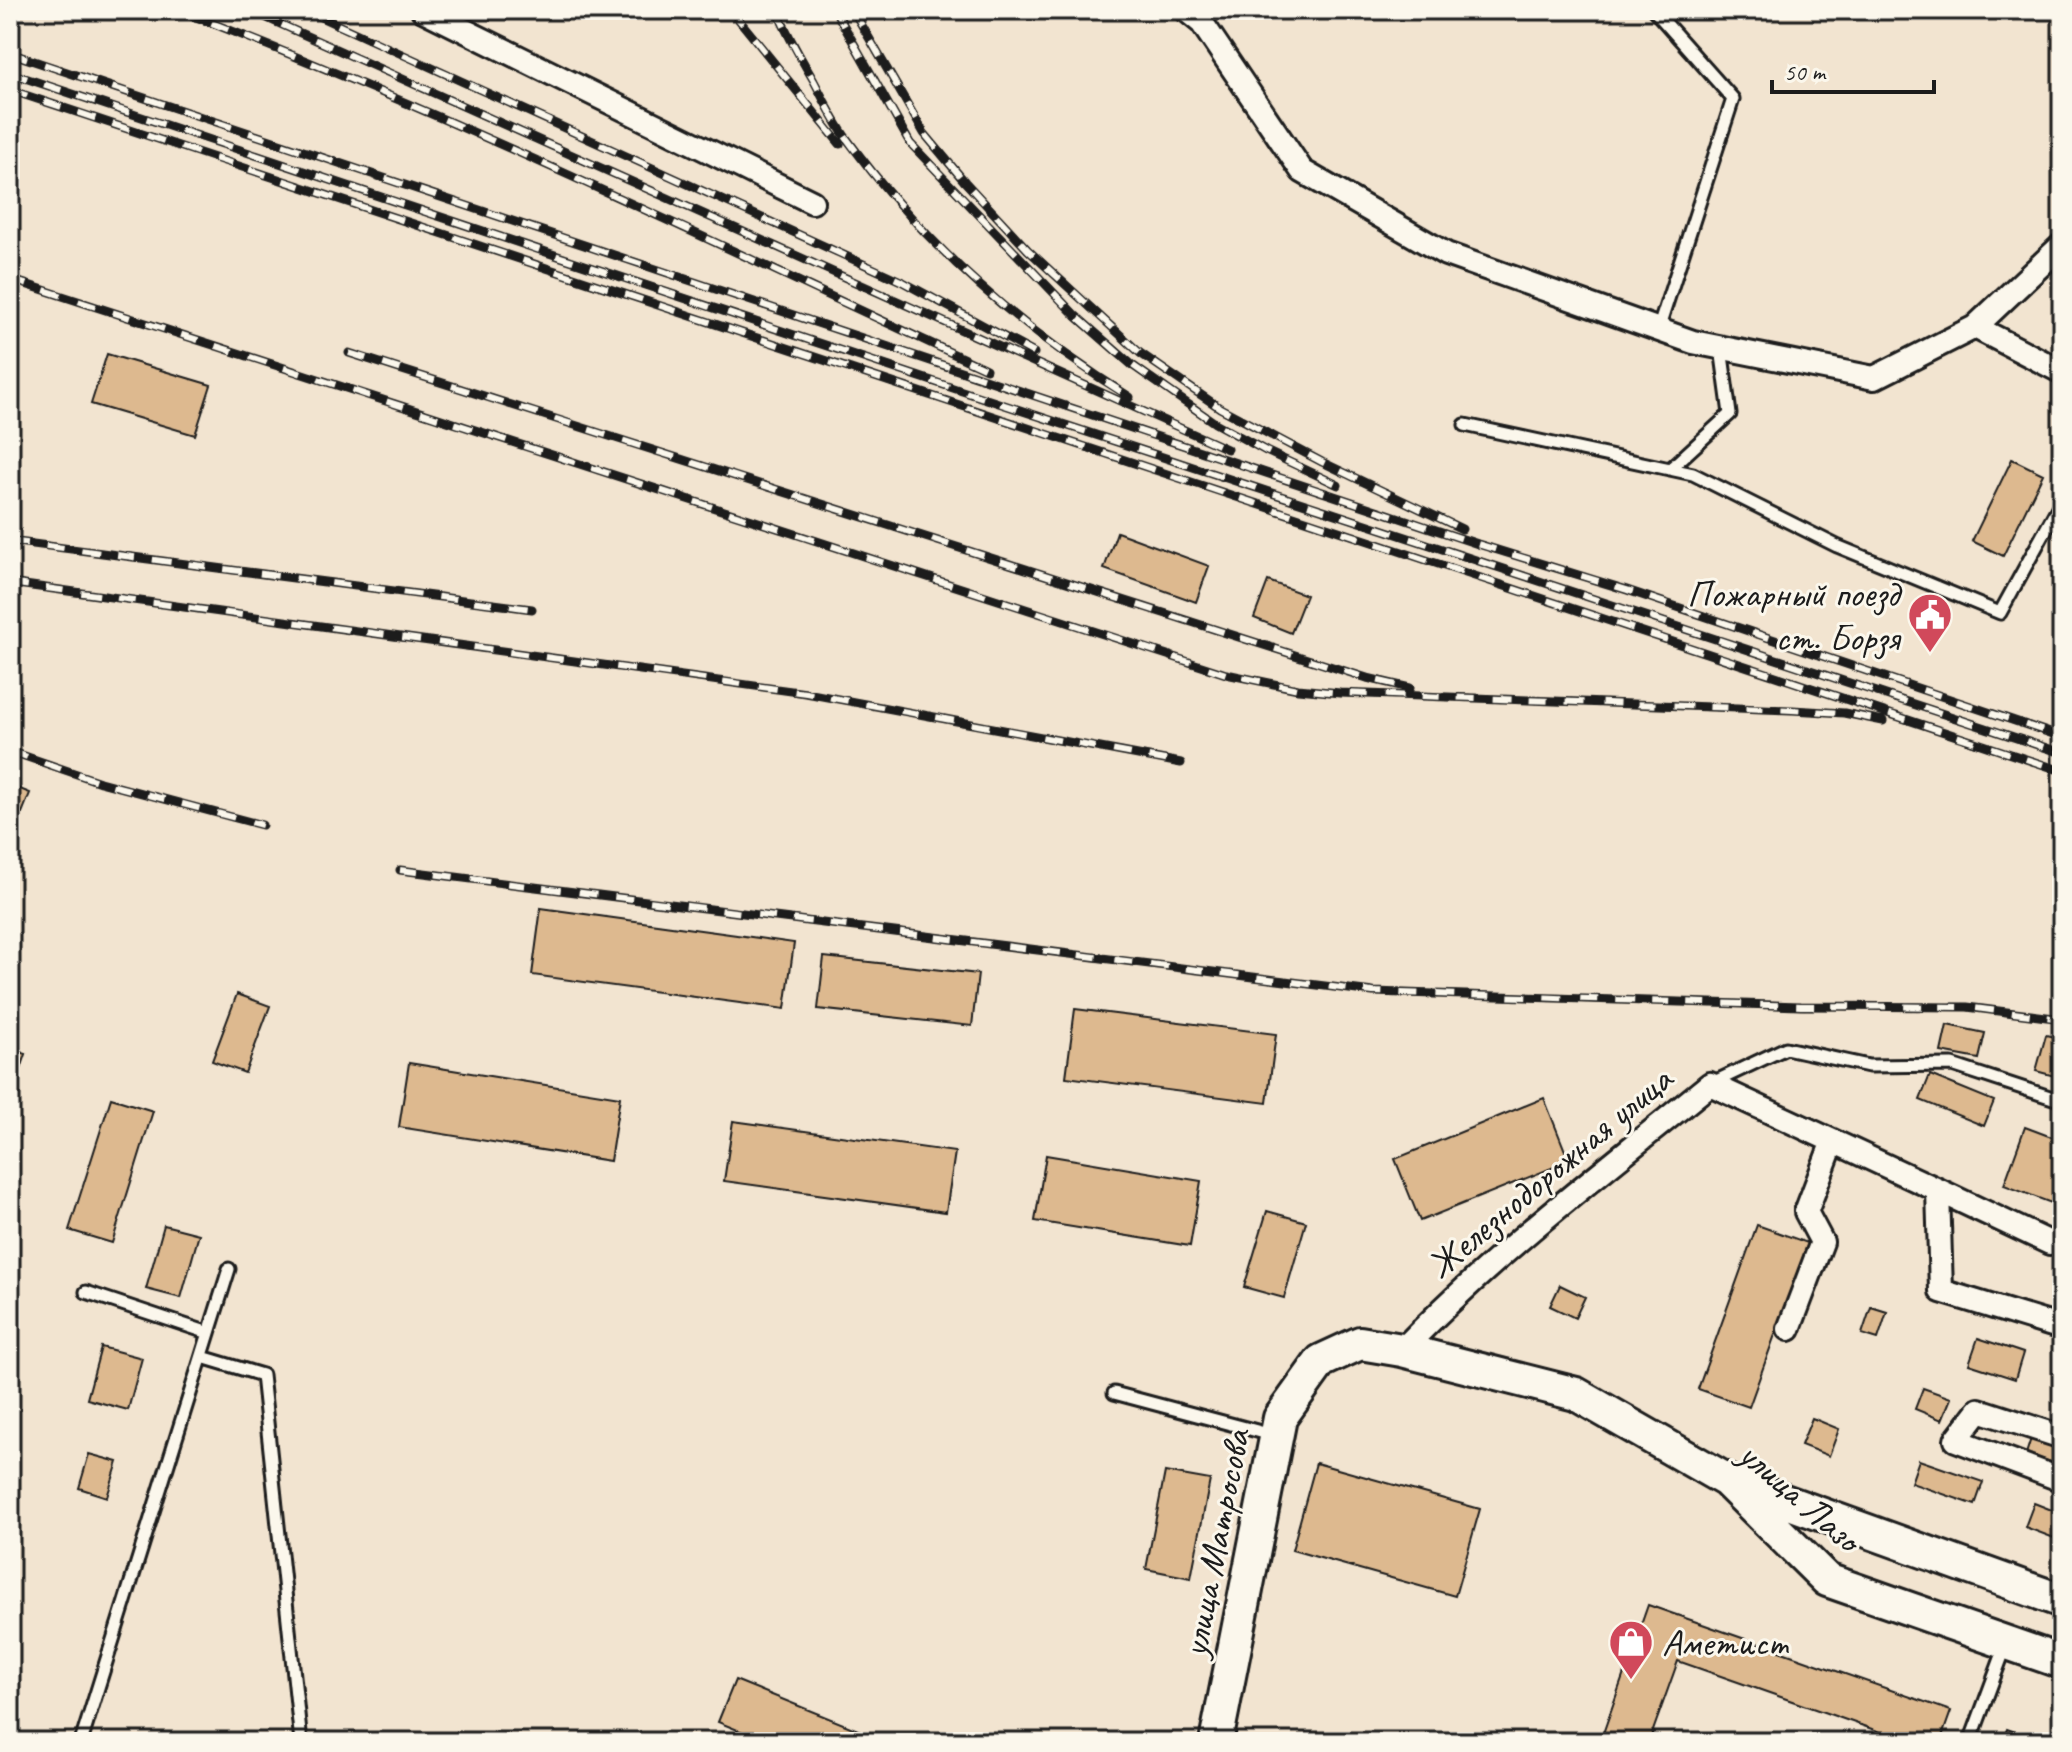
<svg xmlns="http://www.w3.org/2000/svg" width="2072" height="1752" font-family="Caveat,sans-serif">
  <style>
    .building { fill: #ddb98f; stroke: #1c1c1c; stroke-width: 2 }
    .lines { fill: none; stroke-linecap: round; stroke-linejoin: round }
    .lane-casing { stroke: #1c1c1c; stroke-width: 17 }
    .street-casing { stroke: #1c1c1c; stroke-width: 28 }
    .secondary-casing { stroke: #1c1c1c; stroke-width: 38 }
    .lane { stroke: #fbf7ec; stroke-width: 11 }
    .street { stroke: #fbf7ec; stroke-width: 22 }
    .secondary { stroke: #fbf7ec; stroke-width: 32 }
    .rail-casing { stroke: #1c1c1c; stroke-width: 9 }
    .rail { stroke: #fbf7ec; stroke-width: 6; stroke-dasharray: 18; stroke-linecap: butt }
    .labels { text-anchor: middle; stroke-width: 6; stroke-linejoin: round; paint-order: stroke }
    .poi-label { font-size: 38px; fill: #1c1c1c; stroke: #fbf7ec; text-anchor: end }
    .street-label { font-size: 38px; fill: #1c1c1c; stroke: #fbf7ec }
  </style>
  <rect width="100%" height="100%" fill="#f2e4d0"/>
  <filter id="ink" filterUnits="userSpaceOnUse"><feTurbulence type="fractalNoise" baseFrequency=".0125" numOctaves="2"/><feDisplacementMap in="SourceGraphic" scale="16" xChannelSelector="R" yChannelSelector="G"/><feConvolveMatrix kernelMatrix="1 2 1 2 8 2 1 2 1" color-interpolation-filters="sRGB"/></filter>
  <g filter="url(#ink)">
    <path class="building" d="M107 354 211 385 195 435 91 404Z
      M2012 459 2043 474 2003 556 1972 541Z
      M1117 532 1209 566 1196 602 1104 569Z
      M1268 581 1306 595 1291 633 1254 618Z
      M10 785 30 793 22 813 10 809Z
      M541 908 794 943 785 1009 532 975Z
      M824 957 978 974 972 1026 818 1009Z
      M237 994 270 1006 245 1073 212 1061Z
      M1075 1009 1276 1034 1267 1103 1066 1077Z
      M1947 1025 1985 1033 1979 1059 1941 1052Z
      M2046 1035 2062 1039V1078L2036 1071Z
      M10 1048 26 1054 15 1087 10 1085Z
      M409 1063 620 1097 610 1161 399 1127Z
      M1930 1075 1994 1101 1984 1126 1920 1100Z
      M111 1098 153 1111 112 1243 69 1230Z
      M1544 1098 1569 1161 1420 1221 1395 1159Z
      M733 1121 955 1152 946 1212 724 1181Z
      M2025 1127 2062 1141V1207L2004 1185Z
      M1046 1155 1201 1181 1190 1246 1035 1221Z
      M1267 1211 1306 1222 1284 1298 1244 1287Z
      M164 1225 199 1234 181 1298 146 1289Z
      M1757 1225 1808 1243 1749 1407 1698 1389Z
      M1560 1285 1585 1297 1575 1318 1550 1306Z
      M1871 1307 1887 1312 1878 1339 1862 1334Z
      M1978 1338 2023 1353 2015 1379 1969 1364Z
      M101 1347 142 1358 128 1410 87 1399Z
      M1923 1388 1951 1398 1942 1420 1915 1409Z
      M1812 1418 1839 1429 1829 1456 1801 1445Z
      M2032 1435 2060 1444 2054 1463 2026 1454Z
      M89 1454 118 1462 107 1497 79 1488Z
      M1919 1460 1983 1482 1975 1505 1911 1483Z
      M1316 1463 1480 1509 1455 1596 1292 1550Z
      M1165 1472 1210 1480 1191 1578 1146 1569Z
      M2034 1503 2062 1514V1541L2025 1527Z
      M1648 1605 1951 1711 1940 1742H1909L1678 1661 1649 1742H1600Z
      M735 1680 868 1734 865 1742H767L718 1722Z
      M2007 1729 2043 1742H2002Z"/>
    <g class="lines">
      <g class="lane-casing">
        <path id="lane" d="M1654 10 1733 99 1658 330
          M1465 425 1693 474 1837 546 2000 613 2062 500
          M1670 469 1730 414 1721 348
          M1710 1084 1786 1048 1869 1066 1952 1065 2062 1101
          M86 1292 209 1333
          M202 1357 262 1375 301 1742
          M1114 1393 1272 1435
          M10 1733 15 1742
          M81 1742 229 1269
          M1970 1742 2006 1645"/>
      </g>
      <g class="street-casing">
        <path id="street" d="M423 10 812 202
          M1186 10 1202 23 1302 171 1446 254 1693 342 1874 378 1975 327 2062 245
          M1975 327 2062 372
          M1938 1190 2050 1243
          M1789 1329 1822 1242 1806 1212 1833 1141
          M1402 1350C1496 1252 1605 1170 1710 1084L1938 1190 1941 1291 2062 1328
          M2062 1437 1979 1410 1956 1440 2062 1480"/>
      </g>
      <g class="secondary-casing">
        <path id="secondary" d="M1737 1484 2062 1601
          M1216 1742 1280 1418 1321 1361 1360 1343 1402 1350 1576 1394 1726 1480 1827 1580 2062 1662"/>
      </g>
      <use href="#lane" class="lane"/>
      <use href="#street" class="street"/>
      <use href="#secondary" class="secondary"/>
      <g class="rail-casing">
        <path id="rail" d="M178 10C453 115 719 245 986 369
          M249 10 1227 449
          M305 10 903 282 1034 353
          M731 10 840 144
          M777 10C787 35 800 57 814 81 824 100 834 121 847 139 923 243 1021 330 1130 397
          M835 10 910 143 1076 316 1132 365 1215 423 1266 451 1338 485
          M853 10 924 133 965 182 1028 250 1140 353 1220 408 1322 462 1462 529
          M10 53 1478 544 1627 590 2062 737
          M10 73 959 390 2062 753
          M10 90 2062 771
          M10 279 1226 674 1298 689 1340 693 1792 710 1844 713 1883 721
          M349 353 1367 678 1410 688
          M10 541 532 609
          M10 583 806 693 1181 763
          M10 751 100 782 262 825
          M400 870 1373 992 1801 1006 1967 1007 2062 1019"/>
      </g>
      <use href="#rail" class="rail"/>
    </g>
  </g>
  <defs>
    <g id="civic-pin" transform="scale(2.3)"><path d="M0 17L-7.5 6A9.5 9.5 0 1 1 7.5 6Z" fill="#d1495b" stroke="#fbf7ec"/><path d="M-.6-6.5H3V-4.5H.6V-3L4-1V1h2V6H-6V1h2V-1L-.6-3ZM-1.2 2.5V6h2.4V2.5Z" fill="#fff"/></g>
    <g id="shop-pin" transform="scale(2.3)"><path d="M0 17L-7.5 6A9.5 9.5 0 1 1 7.5 6Z" fill="#d1495b" stroke="#fbf7ec"/><path d="M-5-2.5h2.3a2.7 3.5 0 0 1 5.4 0H5L5.5 6h-11ZM-1.5-2.5h3a1.5 2.3 0 0 0-3 0Z" fill="#fff"/></g>
  </defs>
  <g fill-rule="evenodd">
    <use href="#civic-pin" x="1930" y="615"/>
    <use href="#shop-pin" x="1631" y="1642"/>
  </g>
  <g class="labels">
    <g class="poi-label">
      <text x="1899" y="606">Пожарный поезд<tspan x="1899" dy="44">ст. Борзя</tspan></text>
      <text x="1662" y="1655" text-anchor="start">Аметист</text>
    </g>
    <g class="street-label">
      <text transform="translate(1549 1172) rotate(-40)" y="13">Железнодорожная улица</text>
      <text transform="translate(1800 1496) rotate(41)" y="13">улица Лазо</text>
      <text transform="translate(1215 1543) rotate(-79)" y="13">улица Матросова</text>
    </g>
  </g>
  <rect width="2072" height="1752" fill="none" stroke="#fbf7ec" stroke-width="40"/>
  <rect x="20" y="20" width="2032" height="1712" fill="none" stroke="#1c1c1c" stroke-width="3" filter="url(#ink)"/>
  <path d="M1772 80v12h162v-12" fill="none" stroke="#1c1c1c" stroke-width="4"/>
  <text x="1784" y="80" font-size="24" fill="#1c1c1c" stroke="#fbf7ec" stroke-width="6" paint-order="stroke">50 m</text>
</svg>
